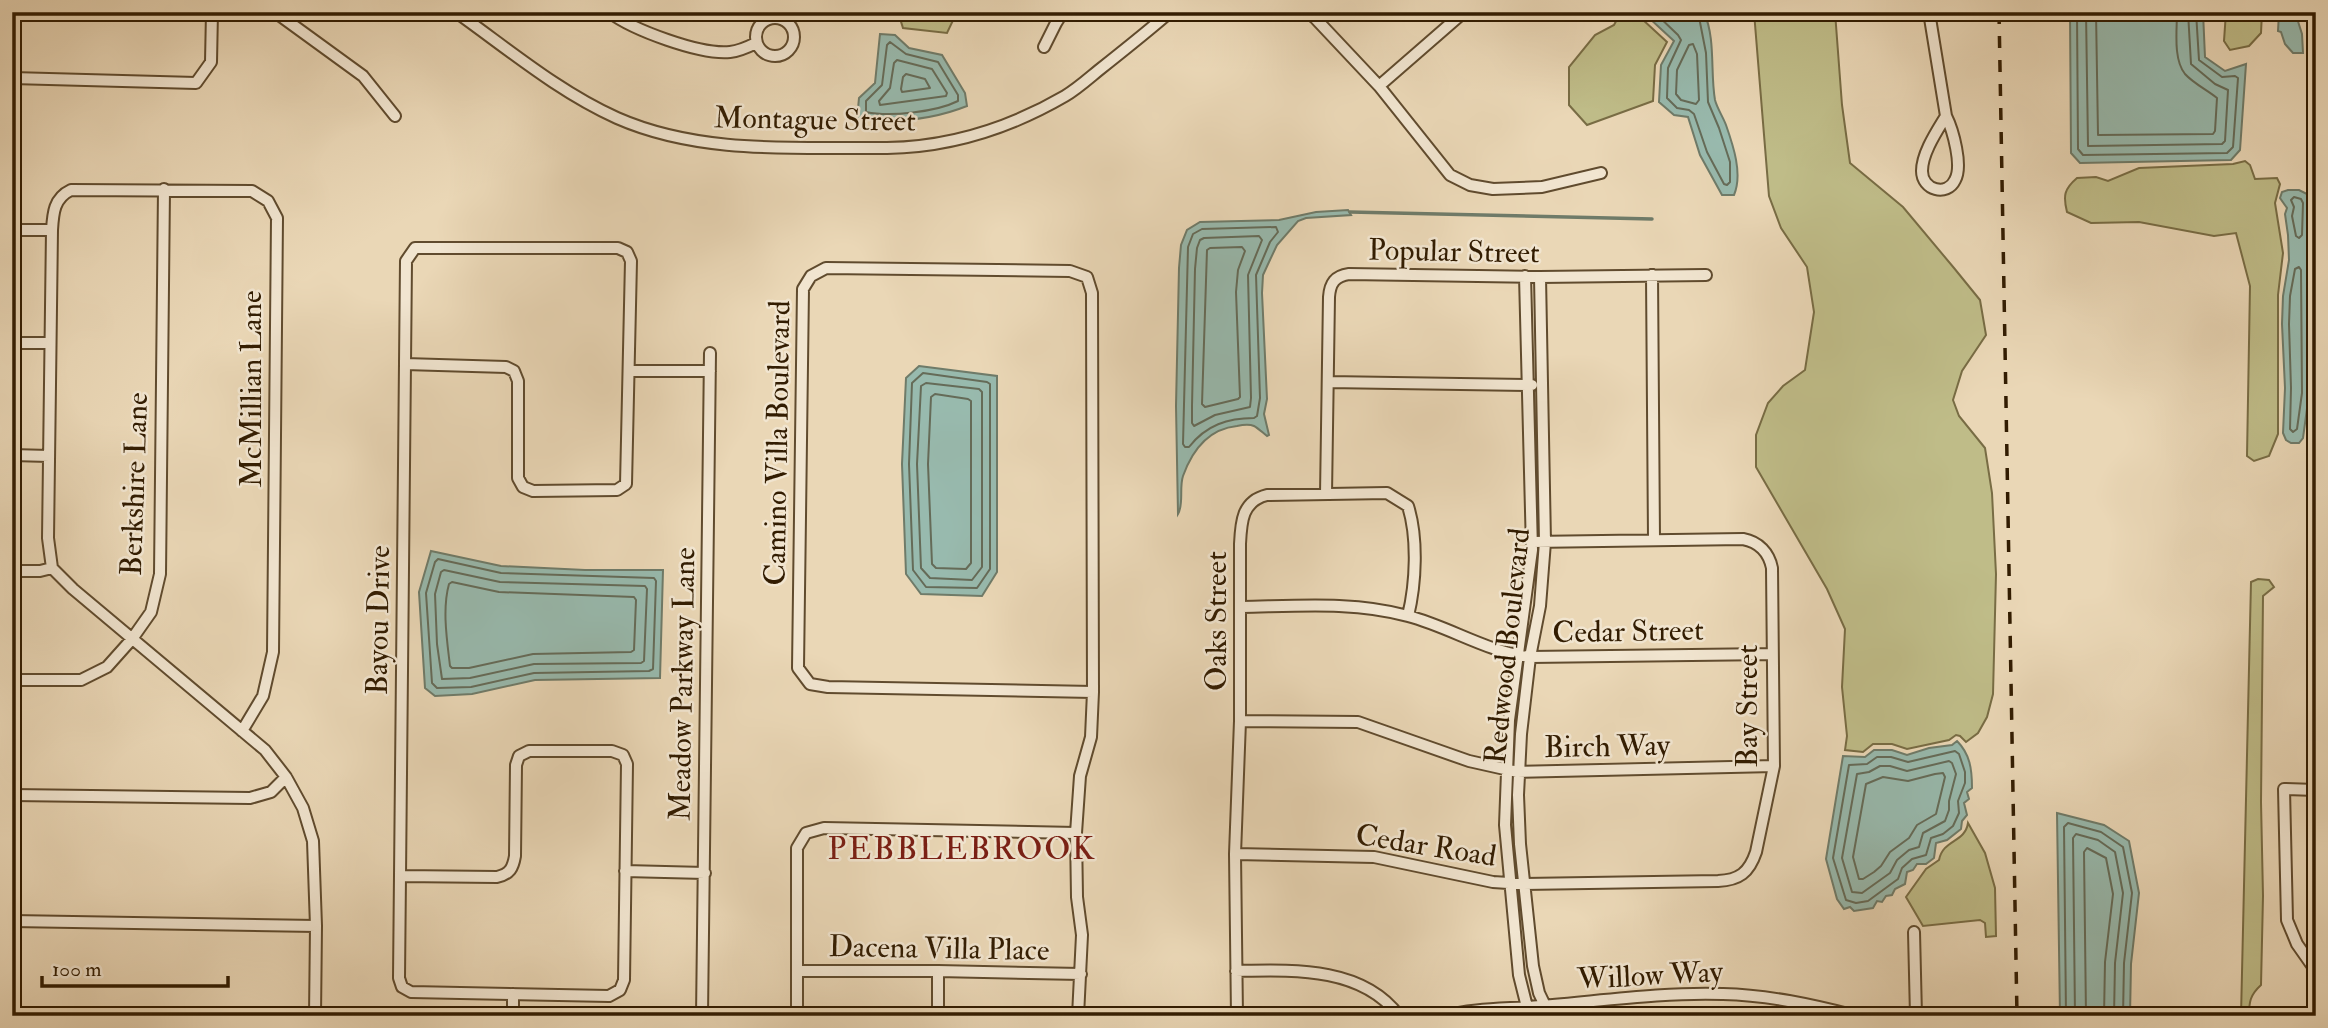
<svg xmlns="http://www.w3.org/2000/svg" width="2328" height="1028" font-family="'IM FELL Double Pica',serif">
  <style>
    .green { fill: #bfbc88; stroke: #786c44; stroke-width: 2 }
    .water { fill: #98baae; stroke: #6f7b69; stroke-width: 2 }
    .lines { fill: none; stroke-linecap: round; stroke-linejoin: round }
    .shore { stroke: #656b58; stroke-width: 2 }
    .stream { stroke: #6f7b69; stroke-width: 3.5 }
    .street-casing { stroke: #604b2e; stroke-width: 14 }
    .street { stroke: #f1e5d0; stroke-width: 10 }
    .rail { stroke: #321c01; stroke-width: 3.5; stroke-dasharray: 12 12; stroke-linecap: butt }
    .labels { text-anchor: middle; stroke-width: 5; stroke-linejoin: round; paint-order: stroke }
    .street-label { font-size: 30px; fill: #321c01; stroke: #f1e5d0 }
    .neighbourhood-label { font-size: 32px; letter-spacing: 2px; fill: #7a1f14; stroke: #f1e5d0 }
  </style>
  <rect width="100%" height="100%" fill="#ead7b6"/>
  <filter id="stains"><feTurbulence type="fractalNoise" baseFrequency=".00286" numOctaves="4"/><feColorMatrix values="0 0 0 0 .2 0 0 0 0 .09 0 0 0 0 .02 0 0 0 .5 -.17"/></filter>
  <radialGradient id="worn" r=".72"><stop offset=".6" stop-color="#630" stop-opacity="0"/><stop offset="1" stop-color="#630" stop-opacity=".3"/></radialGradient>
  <path class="green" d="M898 12H957L947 33 903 28Z
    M1621 12H1641L1642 19 1667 42 1655 65 1653 101 1587 125 1569 105V67L1595 35 1614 25Z
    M1754 12H1835L1842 105 1850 163 1903 207 1954 268 1980 300 1986 335 1962 371 1953 400 1959 416 1985 448 1992 493 1996 574 1993 694 1987 717 1978 733 1966 742 1960 736 1956 735 1949 740 1907 749 1892 744H1873L1863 752 1845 750 1847 736 1842 687 1845 629 1827 589 1756 467V435L1768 403 1783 386 1805 370 1814 312 1807 267 1781 228 1769 196Z
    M2226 12H2262L2261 33 2249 46 2230 50 2224 41Z
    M2245 161 2250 165 2255 179 2277 178 2280 184 2275 203 2283 253 2278 295V434L2269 456 2254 461 2247 456 2250 286 2236 233 2214 236 2139 222 2091 223 2067 212C2063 196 2064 189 2077 178L2096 177 2108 181 2139 168 2233 164Z
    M2258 579 2269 580 2274 587 2263 596 2261 802 2263 896 2261 985C2250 995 2249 1002 2249 1016H2241L2251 582Z
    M1968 823 1985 853 1995 888 1996 936 1986 937 1985 923 1980 920 1923 926 1906 897 1926 869 1939 860C1943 839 1965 843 1968 823Z"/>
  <path class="water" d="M1647 12H1704C1716 40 1710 71 1715 100 1717 108 1723 117 1726 125 1733 145 1743 174 1734 195H1722L1700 155 1688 117 1674 115 1659 102 1661 65 1674 41 1648 17Z
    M2070 12H2203L2205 57 2225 71 2246 64 2240 150 2231 160 2080 163 2071 153Z
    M2279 12H2295L2302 34 2303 53H2293L2285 44 2281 32 2278 31Z
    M880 34 895 35 909 48 942 55 965 93 967 106C932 120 893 123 857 119L859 98 875 83Z
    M2288 190H2299L2307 194 2310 201V217L2309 394 2303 438 2299 443H2291L2286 440 2283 433 2285 388 2282 324 2283 296 2289 260 2288 235 2285 214 2287 208 2280 198 2282 192Z
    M1348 210 1351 215 1306 218 1298 221 1277 245 1269 262 1263 275 1262 293 1267 399 1264 414 1269 435 1267 436C1263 433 1258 428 1254 426 1249 424 1242 425 1237 426 1208 429 1192 451 1183 476 1179 488 1184 504 1178 514L1176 406 1179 268 1181 245 1187 230 1200 222 1279 220 1316 212Z
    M919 366 997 376V572L982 596 921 594 906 574 902 464 906 378Z
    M431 551 501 566 585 570H663L660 678 535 680 472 694 435 696 425 688 419 592Z
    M1957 741C1970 754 1972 769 1972 788L1967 792 1969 799 1964 803 1967 815 1962 821 1961 829 1947 840 1936 843 1934 858 1926 864H1917L1913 870 1907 872 1905 884 1895 889 1892 895 1886 896 1882 902 1877 901 1873 908 1854 911 1850 907 1844 909 1837 899 1826 859 1843 756 1865 757 1874 750H1892L1907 755 1929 748 1952 745Z
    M2057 813 2104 825 2129 841 2139 893 2131 964 2130 1016H2060Z"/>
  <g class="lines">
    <path class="shore" d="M1654 12 1678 35 1681 40 1668 68 1667 98 1677 108 1689 110 1694 114 1707 152 1724 184 1727 185 1730 182V162L1719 128 1708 102 1706 53 1698 12
      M2077 12 2078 149 2083 155 2227 153 2233 147 2238 78 2235 76 2222 77 2199 60 2196 12
      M2086 12 2088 146 2222 144 2225 141 2228 90 2215 84 2191 64 2188 12
      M2096 12 2098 135 2213 134 2215 131 2217 98C2207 90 2193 83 2185 74 2173 59 2177 30 2177 12
      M890 42 906 54 938 62 958 95V101C936 112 890 117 866 112V101L882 85 887 45Z
      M1693 44 1697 54 1699 100 1696 104 1681 100 1676 94 1677 70 1689 45Z
      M897 60 932 69 947 93 946 96 880 105 879 101 890 88 894 63Z
      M906 74 925 79 930 88 902 92 901 89 903 77Z
      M2294 197 2301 199 2303 203 2302 235 2299 238 2296 236 2292 216 2294 207 2291 200Z
      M1276 227 1278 232 1270 242 1256 275 1260 398 1257 416 1254 418C1228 418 1206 425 1189 447H1185L1183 444 1188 247 1193 234 1202 229Z
      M1259 236 1262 240 1248 275 1251 398 1250 407 1215 415 1194 426 1192 423V406L1195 269 1197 248 1200 240 1204 238Z
      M1242 247 1245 251 1238 270 1236 292 1240 397 1238 399 1205 407 1202 404 1207 250 1210 248Z
      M2299 267 2301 270 2302 393 2297 429 2293 432 2290 429 2291 388 2289 324 2290 296 2295 269Z
      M923 373 987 382 990 384V569L977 588 926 587 913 570 909 464 912 383Z
      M926 383 979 389 982 392V567L972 580 930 578 921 568 917 464 921 386Z
      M935 394 968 399 971 401V563L966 569 936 568 932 564 928 464 931 397Z
      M438 559 501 573 654 578 656 581 653 669 649 671 534 673 471 687 437 688 432 683 426 593 435 562Z
      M444 570 500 582 645 586 647 589 644 661 641 663 534 664 470 678 442 679 437 644 435 594 441 572Z
      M452 582 499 592 634 597 636 600 634 650 631 652 533 654 469 668H452L450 666C447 640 442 609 449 584Z
      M1955 751 1959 754 1965 772V783L1958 801 1959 813 1953 826 1943 834 1931 838 1926 855 1912 859 1902 868 1898 879 1868 901 1856 903 1846 900 1833 858 1849 765 1867 764 1877 757H1891L1908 762Z
      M1949 761 1952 763 1956 774 1949 801V810L1945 821 1923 833 1919 847 1909 850 1897 860 1890 873 1862 893 1852 892 1842 858 1857 774 1869 772 1880 766H1890L1907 771Z
      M1935 774 1943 773 1945 777 1936 814 1917 825 1909 838 1890 852 1881 866 1874 872 1863 879H1859L1853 857 1866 784 1883 777 1908 781Z
      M2066 1016 2064 827 2068 823 2101 832 2123 847 2132 893 2124 963 2123 1016
      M2075 1016 2073 838 2076 834 2098 840 2115 852 2123 893 2115 963 2114 1016
      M2086 1016 2084 852 2087 848 2106 858 2113 894 2105 962 2104 1016"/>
    <path class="stream" d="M1350 212 1652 219"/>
    <g class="street-casing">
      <path id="street" d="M275 12 363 76 395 116
        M456 12C508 49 559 92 617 118 701 155 797 147 887 148 950 147 1010 128 1065 96 1077 89 1088 79 1099 70 1123 51 1147 32 1170 12
        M609 12C633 30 700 55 730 52 740 51 748 47 756 43
        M1307 12 1315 18 1379 86 1450 175 1470 185 1493 189 1542 187 1601 173
        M1929 12 1946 116C1953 130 1963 166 1955 180 1947 197 1922 190 1922 171 1922 153 1937 131 1946 116
        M756 37a19 19 0 1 1 38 0a19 19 0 1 1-38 0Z
        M1044 47 1056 23 1063 12
        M12 78 196 83 211 62 212 12
        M1379 86 1464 12
        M12 230H52
        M826 268 1070 271 1087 277 1092 293 1093 692 828 687 810 684 798 668 803 289 811 276Z
        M1652 275 1654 539
        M1525 276 1532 550 1509 720 1505 825 1519 975 1527 1007 1532 1016
        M1540 277 1545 542 1540 606 1530 657 1521 734 1518 795 1520 844 1533 966 1539 993 1550 1016
        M12 343H50
        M629 371H710
        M1328 382 1532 385
        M12 455 49 456
        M1326 494 1329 297C1330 283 1335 276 1349 274L1540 277 1706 275
        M12 571H40L52 568
        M1242 607C1296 606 1355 601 1408 616 1450 627 1487 652 1530 657L1772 654
        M12 680H81L107 667 132 639 151 612 160 574 164 189
        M1240 721 1358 722 1469 761 1518 772 1774 766
        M242 731 263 696 273 652 277 218 268 201 252 191 71 190C54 198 53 213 52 230L48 538 52 568 73 589 265 750 286 777 303 808 313 841 316 926 315 1016
        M2316 790 2284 789 2287 920 2297 944 2316 971
        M12 795 250 798 271 792 286 777
        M1235 854 1374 857 1493 882 1524 884 1718 881C1739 880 1749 873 1756 852L1774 766 1772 568C1769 553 1759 542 1743 539L1532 542
        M625 871 705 873
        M400 876 497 877C510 874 513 868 515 856L516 765 519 756 529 751H612L623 755 627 764 624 980 620 990 609 996 411 992 402 987 399 978 406 261 415 248H618L627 252 631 261 626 484 617 490 533 491 523 487 518 478V381L514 371 506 367 405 364
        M12 921 316 926
        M1914 932 1916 1016
        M797 971H938L1081 974
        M938 971V1016
        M1236 971C1291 970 1362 966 1399 1016
        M513 1016V994
        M702 1016 710 353
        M797 1016V848L806 833 824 828 1076 833
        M1078 1016 1082 935 1077 897 1076 833 1080 776 1091 737 1093 692
        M1237 1016 1235 854 1240 721V544C1241 522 1242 501 1267 495L1387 493 1408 506C1418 538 1416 583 1408 616
        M1445 1016C1473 1008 1511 1009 1541 1006 1602 1001 1662 992 1723 994 1768 995 1813 1005 1856 1016"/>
    </g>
    <use href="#street" class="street"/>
    <path class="rail" d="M1999 12 2017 1016"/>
  </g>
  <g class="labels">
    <g class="street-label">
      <text transform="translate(815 119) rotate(1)" y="10">Montague Street</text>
      <text transform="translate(1454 251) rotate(1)" y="10">Popular Street</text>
      <text transform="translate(251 389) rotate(-90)" y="10">McMillian Lane</text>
      <text transform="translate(777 443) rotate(-89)" y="10">Camino Villa Boulevard</text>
      <text transform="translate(134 484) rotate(-88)" y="10">Berkshire Lane</text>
      <text transform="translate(378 620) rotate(-89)" y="10">Bayou Drive</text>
      <text transform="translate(1216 621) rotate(-90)" y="10">Oaks Street</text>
      <text transform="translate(1628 631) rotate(-1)" y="10">Cedar Street</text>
      <text transform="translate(1507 646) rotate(-84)" y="10">Redwood Boulevard</text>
      <text transform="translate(682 684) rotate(-89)" y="10">Meadow Parkway Lane</text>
      <text transform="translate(1747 706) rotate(-90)" y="10">Bay Street</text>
      <text transform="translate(1607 746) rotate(-1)" y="10">Birch Way</text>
      <text transform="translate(1426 845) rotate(9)" y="10">Cedar Road</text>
      <text transform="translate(939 948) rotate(1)" y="10">Dacena Villa Place</text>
      <text transform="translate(1650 975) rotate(-3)" y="10">Willow Way</text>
    </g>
    <g class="neighbourhood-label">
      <text x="962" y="859">PEBBLEBROOK</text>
    </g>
  </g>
  <rect width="2328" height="1028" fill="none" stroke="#ead7b6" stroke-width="42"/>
  <rect x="14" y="14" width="2300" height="1000" fill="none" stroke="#321c01" stroke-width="3.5"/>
  <rect x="21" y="21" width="2286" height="986" fill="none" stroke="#321c01" stroke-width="2"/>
  <path d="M42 976v10h186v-10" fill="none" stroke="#321c01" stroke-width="3.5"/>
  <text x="52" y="976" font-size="21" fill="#321c01" stroke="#f1e5d0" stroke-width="5" paint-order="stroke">100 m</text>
  <rect width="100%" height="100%" filter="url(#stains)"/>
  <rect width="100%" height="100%" fill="url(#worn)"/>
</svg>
